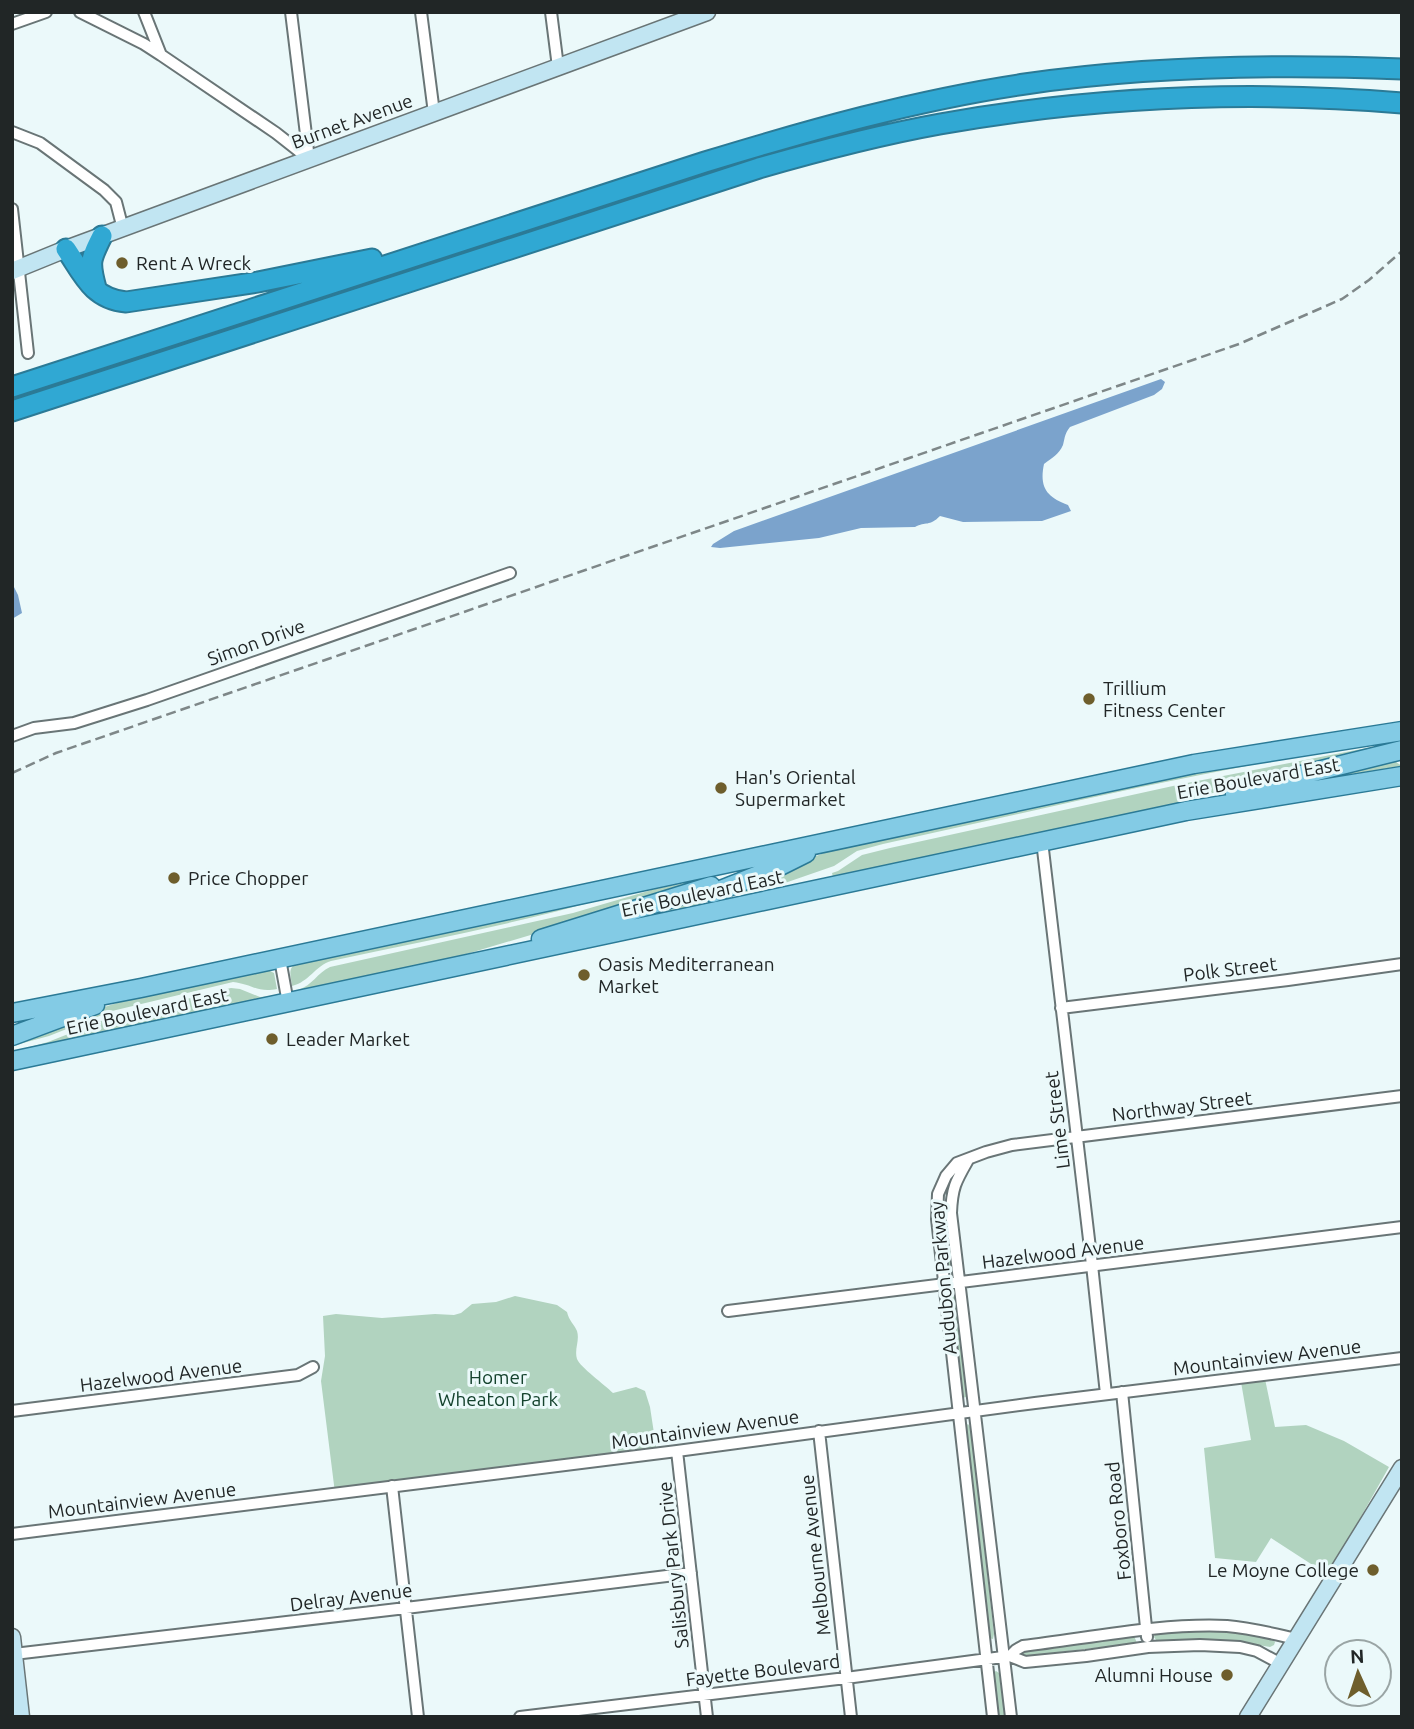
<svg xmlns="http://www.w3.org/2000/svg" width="1414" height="1729" font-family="Ubuntu,sans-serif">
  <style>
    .green { fill: #b1d3bf }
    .water { fill: #7ba3cc }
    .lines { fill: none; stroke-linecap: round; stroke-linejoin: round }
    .street-casing { stroke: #697576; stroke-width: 14 }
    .secondary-casing { stroke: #697576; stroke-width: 19 }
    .primary-casing { stroke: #2b7a96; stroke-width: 21 }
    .highway-casing { stroke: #2b7a96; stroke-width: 23 }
    .street { stroke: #fff; stroke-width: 10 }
    .secondary { stroke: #c1e5f2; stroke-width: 16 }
    .primary { stroke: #83cbe5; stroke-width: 18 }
    .highway { stroke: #30a8d3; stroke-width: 19 }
    .rail { stroke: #7e8788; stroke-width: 2.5; stroke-dasharray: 10 5; stroke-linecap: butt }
    .poi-dot { fill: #6e5e2c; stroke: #ebf9fa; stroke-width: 2.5 }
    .labels { text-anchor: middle; stroke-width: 6; stroke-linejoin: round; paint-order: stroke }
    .street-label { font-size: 19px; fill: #212626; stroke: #ebf9fa }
    .poi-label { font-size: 19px; fill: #212626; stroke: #ebf9fa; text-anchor: start }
    .park-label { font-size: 19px; fill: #14422d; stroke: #ebf9fa }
  </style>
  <rect width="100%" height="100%" fill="#ebf9fa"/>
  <path class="green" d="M1400 740 1399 742 1396 745 1393 741C1221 766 1052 807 883 844L857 851 834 866 782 884 728 896 727 891 824 853 847 846 1273 755Z
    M1387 744H1389L1170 805 833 877 832 873 838 871 862 855 890 848 1182 784Z
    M1392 755 1396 762 1402 766 1297 783Z
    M692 874H696L701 878V884L697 885C694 882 694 880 689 878 677 874 621 893 606 898 516 924 423 941 331 961 315 966 309 982 292 986 291 976 287 968 297 963L550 909 617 891Z
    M685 883 692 887 453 958 302 991 298 990C313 985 317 973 330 967L573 913 655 889Z
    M694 895 696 901 703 905 598 926Z
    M266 969 274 973 277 989C257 993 252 984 233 982L112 1011 49 1036 12 1046V1040L74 1017 129 999Z
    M231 988 240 989 260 997 273 996 113 1031 75 1043 12 1052 48 1042 106 1019Z
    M942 1201 945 1205 952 1265 949 1269H946L939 1217Z
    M952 1295 955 1297 967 1393 966 1397 962 1398 949 1296Z
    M515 1296 557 1305 567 1312C569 1321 574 1324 577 1331 580 1341 574 1349 577 1359 580 1367 605 1385 613 1393L636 1387 645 1391 650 1407 657 1453 335 1493 321 1381 325 1356 323 1316 336 1314 382 1318 435 1314 454 1315 461 1313 472 1304 496 1302Z
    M1265 1379 1275 1427 1306 1425 1344 1441 1389 1467 1328 1575 1271 1538 1256 1562 1215 1558 1204 1448 1251 1440 1241 1382Z
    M968 1424 971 1428 994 1634 993 1639 989 1638 964 1427Z
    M1220 1630 1272 1638 1275 1642 1274 1645 1270 1647 1229 1640 1160 1641 1156 1640 1154 1637 1155 1634 1164 1632Z
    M1134 1636 1137 1643 1017 1657 1021 1651Z
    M996 1671 999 1673 1005 1717H997L992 1673Z"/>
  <path class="water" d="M1161 379 1165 382 1162 389 1154 395 1070 427C1065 433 1065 437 1063 445 1059 454 1052 458 1044 464 1039 488 1047 497 1068 505L1071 511 1042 521 963 522 940 516C929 527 926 521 915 527L861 528 819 538 720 548 711 547 713 544 734 531Z
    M12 583 18 595 22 613 12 619Z"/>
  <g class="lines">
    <g class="street-casing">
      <path id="street" d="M80 12 144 44 161 55
        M144 12 161 55 276 133 309 159
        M291 12 309 159
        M421 12 434 113
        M551 12 558 67
        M12 24 46 12
        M12 132 40 143 104 190 116 202 123 229
        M12 209 28 353
        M12 736 34 728 74 723 147 700 510 573
        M1042 841 1092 1265 1106 1394
        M280 959 288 1003
        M1061 1008 1288 980 1402 964
        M968 1160C956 1181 952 1187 951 1213L1011 1717
        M728 1311 1402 1227
        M1122 1392 1147 1637
        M12 1411 298 1375 313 1367
        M819 1431 851 1717
        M677 1451 707 1717
        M392 1486 418 1717
        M12 1534 677 1451 1035 1403 1402 1358
        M14 1654 406 1608 691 1573
        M1010 1656 1016 1650 1023 1646C1090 1638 1159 1623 1227 1626 1251 1628 1274 1634 1297 1639
        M520 1717 846 1678 1010 1656 1025 1662 1086 1656 1148 1647 1200 1645 1240 1647 1257 1651 1281 1664
        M993 1717 937 1219 938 1194 946 1176 957 1163 986 1152 1012 1145 1402 1096"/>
    </g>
    <g class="secondary-casing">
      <path id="secondary" d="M12 271 66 249 707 12
        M12 1637 21 1717
        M1248 1717 1402 1468"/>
    </g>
    <g class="primary-casing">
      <path id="primary" d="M1235 794 1261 785 1402 750
        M713 893 776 868 806 853
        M541 939 711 886
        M12 1013 141 988 1194 764 1402 731
        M12 1036 95 1005
        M12 1061 1186 811 1402 776"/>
    </g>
    <g class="highway-casing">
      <path id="highway" d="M66 249C83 274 92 299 126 302L258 282 372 259
        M96 288C89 262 90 260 102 236
        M12 387 705 162C810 130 916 100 1025 84 1149 66 1276 64 1402 69
        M12 411 759 168C818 151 879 135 940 124 1092 97 1248 90 1402 103"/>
    </g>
    <use href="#street" class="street"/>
    <use href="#secondary" class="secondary"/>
    <use href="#primary" class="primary"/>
    <use href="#highway" class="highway"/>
    <path class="rail" d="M12 773 56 753 1239 344 1342 299 1369 280 1402 251"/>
  </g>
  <g class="poi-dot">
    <circle cx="122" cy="263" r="7"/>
    <circle cx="1089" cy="699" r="7"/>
    <circle cx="721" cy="788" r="7"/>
    <circle cx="174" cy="878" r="7"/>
    <circle cx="584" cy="975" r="7"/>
    <circle cx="272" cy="1039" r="7"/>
    <circle cx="1373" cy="1570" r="7"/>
    <circle cx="1227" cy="1675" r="7"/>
  </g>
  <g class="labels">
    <g class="street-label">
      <text transform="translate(352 121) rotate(-20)" y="7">Burnet Avenue</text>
      <text transform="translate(256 642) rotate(-20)" y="7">Simon Drive</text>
      <text transform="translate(1258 778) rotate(-10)" y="7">Erie Boulevard East</text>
      <text transform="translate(702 893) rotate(-12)" y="7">Erie Boulevard East</text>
      <text transform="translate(1230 969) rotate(-7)" y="7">Polk Street</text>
      <text transform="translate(147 1011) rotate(-12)" y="7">Erie Boulevard East</text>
      <text transform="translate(1182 1106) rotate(-7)" y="7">Northway Street</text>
      <text transform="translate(1057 1120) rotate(-97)" y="7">Lime Street</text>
      <text transform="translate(1063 1252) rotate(-7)" y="7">Hazelwood Avenue</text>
      <text transform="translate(943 1278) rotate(-95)" y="7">Audubon Parkway</text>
      <text transform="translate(1267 1357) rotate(-7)" y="7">Mountainview Avenue</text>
      <text transform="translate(161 1375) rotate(-7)" y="7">Hazelwood Avenue</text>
      <text transform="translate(705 1429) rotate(-8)" y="7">Mountainview Avenue</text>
      <text transform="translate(142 1500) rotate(-7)" y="7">Mountainview Avenue</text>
      <text transform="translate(1118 1521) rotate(-96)" y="7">Foxboro Road</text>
      <text transform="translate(815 1555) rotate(-96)" y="7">Melbourne Avenue</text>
      <text transform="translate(673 1565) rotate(-96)" y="7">Salisbury Park Drive</text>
      <text transform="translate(351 1597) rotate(-7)" y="7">Delray Avenue</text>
      <text transform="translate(763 1670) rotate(-7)" y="7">Fayette Boulevard</text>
    </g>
    <g class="poi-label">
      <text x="136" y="270">Rent A Wreck</text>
      <text x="1103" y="695">Trillium<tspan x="1103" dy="22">Fitness Center</tspan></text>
      <text x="735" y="784">Han's Oriental<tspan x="735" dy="22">Supermarket</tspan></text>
      <text x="188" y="885">Price Chopper</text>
      <text x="598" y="971">Oasis Mediterranean<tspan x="598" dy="22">Market</tspan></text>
      <text x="286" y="1046">Leader Market</text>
      <text x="1359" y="1577" text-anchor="end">Le Moyne College</text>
      <text x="1213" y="1682" text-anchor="end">Alumni House</text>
    </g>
    <g class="park-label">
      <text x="498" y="1384">Homer<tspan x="498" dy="22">Wheaton Park</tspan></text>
    </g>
  </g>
  <rect width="1414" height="1729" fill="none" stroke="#212626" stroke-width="28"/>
  <g transform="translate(1358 1673) rotate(357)"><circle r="33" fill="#ebf9fa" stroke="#9aa5a5" stroke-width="2"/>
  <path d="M0-5L12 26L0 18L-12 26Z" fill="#6e5e2c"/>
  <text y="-10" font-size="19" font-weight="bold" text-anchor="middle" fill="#212626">N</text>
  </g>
</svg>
